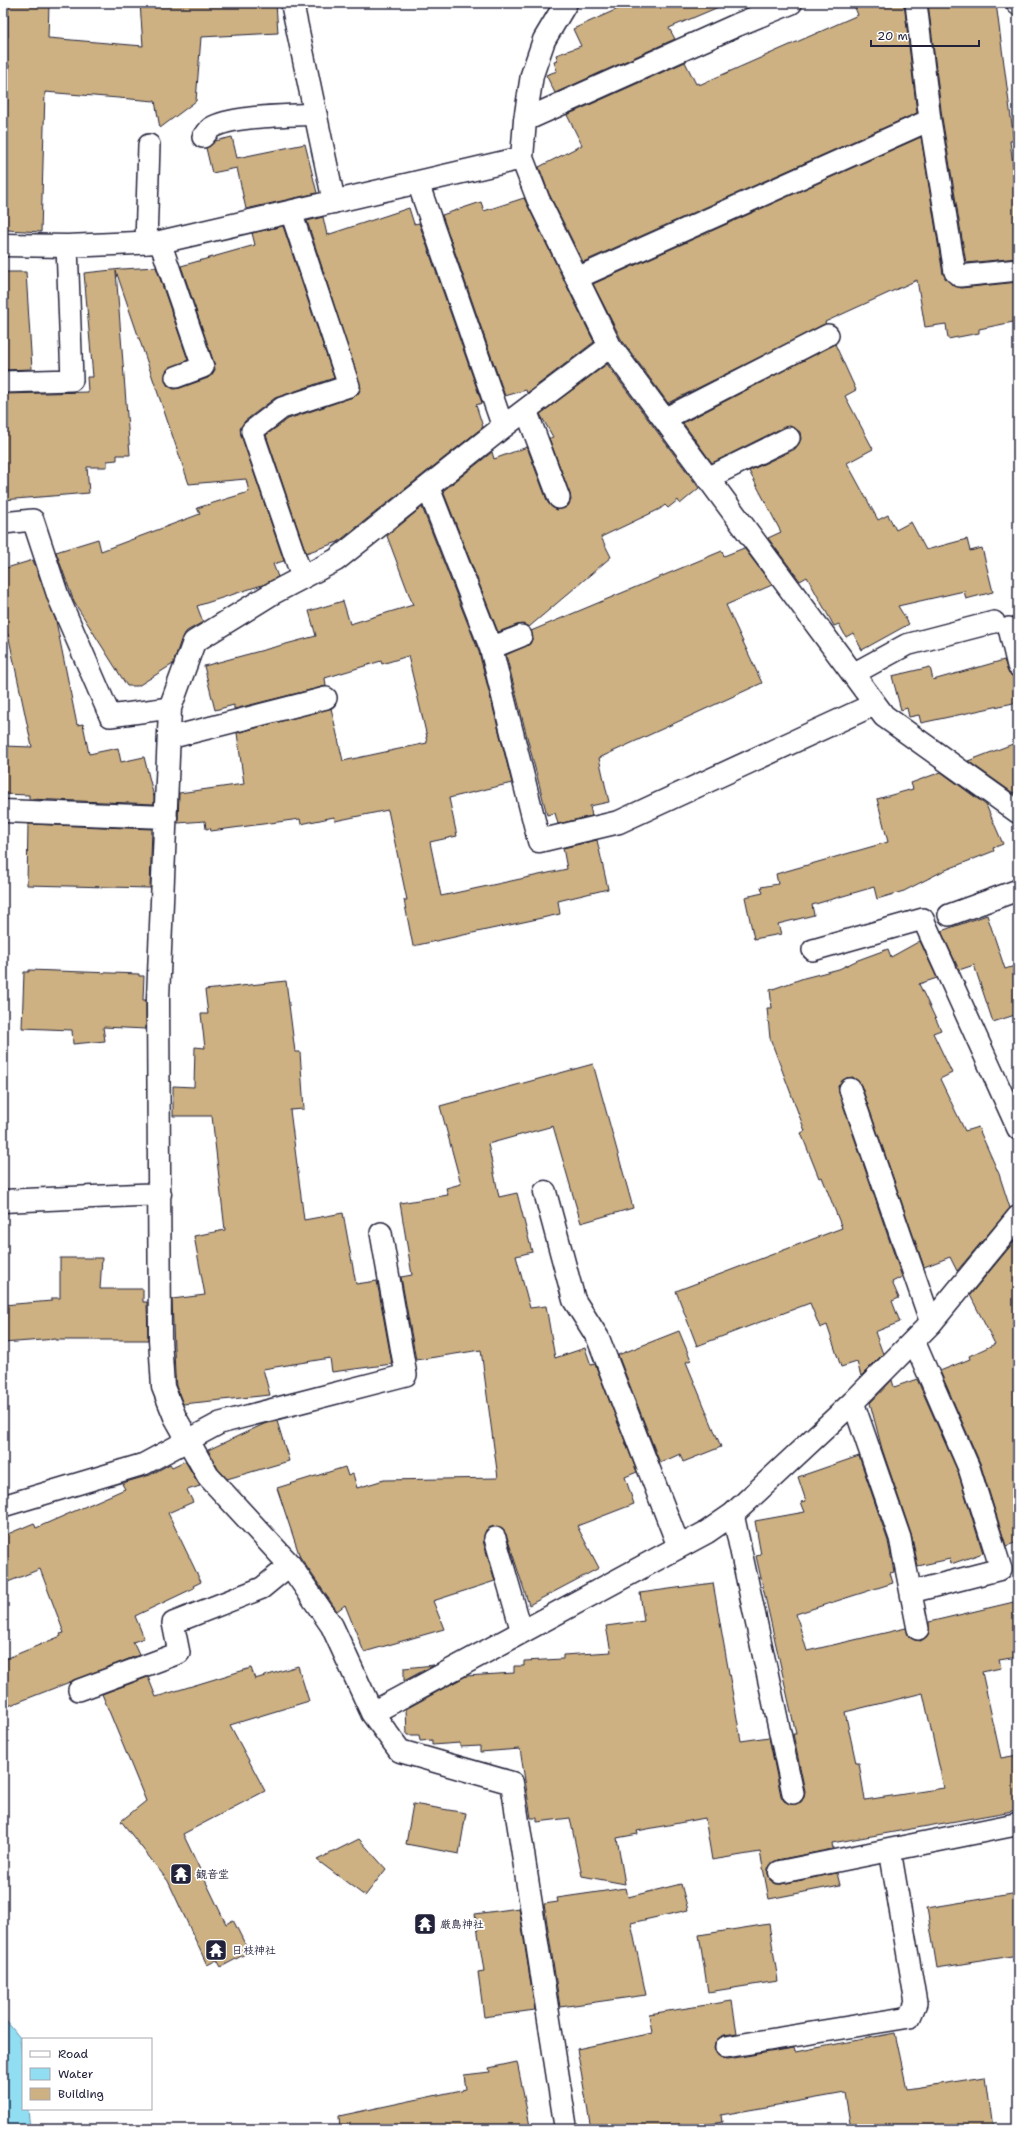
<svg xmlns="http://www.w3.org/2000/svg" width="1021" height="2132" font-family="'Shantell Sans','Klee One',sans-serif">
  <style>
    .water { fill: #91ddf2; stroke: #6592a9 }
    .building { fill: #cdb182; stroke: #22223b; fill-rule: evenodd }
    .lines { fill: none; stroke-linecap: round; stroke-linejoin: round }
    .lane-casing { stroke: #22223b; stroke-width: 24 }
    .street-casing { stroke: #22223b; stroke-width: 25 }
    .lane { stroke: #fff; stroke-width: 21 }
    .street { stroke: #fff; stroke-width: 22 }
    .labels { text-anchor: middle; stroke-width: 3.5; stroke-linejoin: round; paint-order: stroke }
    .poi-label { font-size: 11px; font-weight: bold; fill: #22223b; stroke: #fff; text-anchor: start }
  </style>
  <rect width="100%" height="100%" fill="#fff"/>
  <filter id="ink" filterUnits="userSpaceOnUse"><feTurbulence type="fractalNoise" baseFrequency=".025" numOctaves="2"/><feDisplacementMap in="SourceGraphic" scale="8" xChannelSelector="R" yChannelSelector="G"/><feConvolveMatrix kernelMatrix="1 2 1 2 8 2 1 2 1" color-interpolation-filters="sRGB"/></filter>
  <g filter="url(#ink)">
    <path class="water" d="M3 2017 20 2038 23 2065V2109H28L30 2129H3Z"/>
    <path class="building" d="M8 3H49L48 38 143 46 140 3H276L278 33 201 37 196 101 160 128 155 101 45 92 41 232 7 230V228H4L3 220V172L9 65H3V37H8Z
      M631 3H728L669 28 675 39 555 93 546 75 557 71 554 62 558 61 556 55 581 46 573 29Z
      M853 3H904L917 113 583 262 549 194 539 167 582 145 567 115 685 62 696 84 698 83 699 85 858 15Z
      M928 3H996L1014 141H1010L1018 205V258L966 263 942 118Z
      M232 137 237 158 305 144 317 193 246 209 237 168 212 173 206 148 215 141Z
      M921 137 943 274 952 285 961 288 1018 282V321L979 329V333L948 339 946 324 925 327 917 280 825 322 826 324 668 403 621 339 593 284Z
      M524 198 594 342 527 393 526 390 505 396 442 215 481 202 484 211Z
      M409 208 414 224 419 223 482 403 476 405 483 427 338 542 306 553 266 435 288 419 353 397 358 394 361 388 307 221 323 217 327 235Z
      M283 226 334 378 275 398 245 421 240 428 241 435 284 561 273 564 278 577 265 584 197 606 203 622 187 631 182 637 173 664 138 686H127L74 602 56 552 98 539 101 551 200 514 197 508 249 492 246 479 189 484 116 271 130 455H117V460L107 461V467H87L89 493 3 500V394L88 392 87 377H93L84 273 122 269 156 267 188 360 167 370 165 381 168 386 174 389 180 388 208 378 215 370 214 363 181 266 255 245 252 233Z
      M3 272H26L32 369 3 370Z
      M835 344 856 390 845 396 873 449 847 463 878 520 888 515 896 530 911 522 926 550 967 539 970 551 982 548 993 592 966 599 964 591 898 606 909 624 862 650 853 633 846 637 839 624 834 626 807 577 800 581 768 538 781 532 749 471 795 449 801 439 800 432 790 426 784 427 712 463 683 423Z
      M607 364 699 488 680 504 678 500 668 508 665 505 660 509 601 537 611 557 529 627 523 624 517 625 498 632 443 491 492 452 494 459 527 447 548 503 552 507 557 510 568 506 571 500 570 494 549 438 553 437 540 414Z
      M422 507 479 652 512 783 449 798 457 836 430 842 441 896 567 869 563 848 597 840 608 889 558 901 560 914 413 946 404 900H407L388 810 335 821 334 817 301 824 300 819 211 831 210 828 206 829 205 821 178 823 179 793 244 784 237 733 331 708 343 761 427 743 426 737H427L408 656 382 664 381 661 325 678 326 686 234 709V705L215 710 204 666 316 636 309 611 343 601 350 624 413 605 387 536Z
      M744 548 772 585 726 605 762 683 599 758 609 802 590 806 592 816 558 824 555 813 547 815 506 655 530 644 533 637 531 631 722 551 724 556Z
      M33 560 56 621 77 725 83 724 89 754 118 748 121 762 144 757 154 797V804L29 799V795L3 794V746L32 747 8 634 3 636V569Z
      M1004 660 1009 674 1018 678V702L921 723 919 715 909 717 907 708 901 710 892 676 930 667 933 680Z
      M1018 742V792L1013 793 968 761Z
      M941 772 986 805 1003 844 993 848 994 851 943 871 904 891 877 899 874 887 812 905 814 915 778 924 781 934 754 939 745 897 763 893 761 887 778 884 776 874 888 842 877 799 913 789 911 783Z
      M28 824 152 829 150 888 27 885Z
      M987 915 1005 969 1018 965V1014L993 1022 974 965 959 970 941 931Z
      M920 941 937 978 919 984 941 1030 933 1033 952 1073 940 1079 965 1131 978 1127 999 1174 1010 1208 957 1271 950 1257 924 1267 861 1085 853 1077 846 1078 838 1086 839 1093 902 1277 892 1282 899 1298 892 1301 900 1322 875 1332 883 1354 861 1376 857 1362 841 1367 827 1325 820 1328 810 1303 697 1346 676 1291 842 1228 822 1177 819 1178 801 1133 805 1131 770 1038 767 1008H772L770 990 804 978 839 969 858 960 888 949 891 957Z
      M29 970 139 974V976H144L143 1000H146V1029L103 1027 105 1041 73 1044 72 1030 22 1028 24 972H29Z
      M286 981 295 1052H300L304 1109 290 1110 304 1220 343 1213 356 1284 377 1281 392 1364 332 1372 330 1358 263 1369 270 1395 183 1404 176 1386 175 1374 172 1299 205 1295 194 1236 225 1230 212 1116H173V1086L194 1087 195 1047 205 1048 201 1014H208L205 990Z
      M593 1064 633 1208 581 1223 553 1126 488 1144 499 1197 517 1193 532 1252 516 1256 530 1308 546 1306 555 1358 585 1348 591 1365 595 1364 637 1472 625 1477 634 1504 577 1526 599 1568 529 1605 506 1534 498 1526 491 1527 486 1530 483 1541 495 1581 433 1601 444 1629 364 1652 345 1605 337 1611 300 1557 277 1488 345 1467 348 1476 353 1474 357 1488 384 1480 498 1478 481 1350 416 1360 401 1277 412 1275 400 1203 448 1195 446 1188 461 1184 440 1106Z
      M1018 1237V1542L1006 1546 980 1463 940 1371 970 1359 969 1356 995 1344 970 1295Z
      M60 1258H102L100 1289H143V1302H147L148 1340H56V1339L3 1343V1305L52 1301V1298H60Z
      M679 1331 691 1360 686 1362 721 1447 683 1462 680 1454 660 1463 618 1355Z
      M917 1379 958 1472 983 1553 951 1564 950 1559 918 1566 911 1534 882 1449 870 1403 892 1380 894 1387Z
      M277 1421 289 1461 227 1479 218 1469 208 1450 264 1424Z
      M859 1456 888 1541 894 1572 890 1573 893 1583 796 1614 807 1651 906 1628 909 1637 915 1640 921 1641 929 1633V1622L1018 1601V1657L999 1660 1001 1668 982 1672 1001 1758 1018 1755V1810L832 1843 833 1849 777 1860 768 1868V1874L770 1880 776 1884H782L837 1873 840 1885 769 1899 760 1852 712 1860 705 1818 637 1831 638 1834 617 1838 625 1884 582 1876 570 1818 537 1822V1818H531L520 1749 480 1752V1746L460 1747V1743L432 1745V1740L420 1741 419 1735H407L406 1709 466 1676 514 1673V1666H524V1661L563 1659V1655L611 1652 606 1626 644 1621 640 1593 713 1583 741 1741 769 1737 781 1796 784 1801 790 1804 801 1802 804 1797 805 1791 793 1734H796L756 1556 761 1555 755 1521 805 1512 801 1502 806 1501 798 1477ZM923 1693 944 1788 865 1800 859 1763H856L845 1712Z
      M185 1461 200 1486 187 1490 193 1502 168 1513 201 1582 193 1586 194 1588 135 1616 144 1638 133 1642 139 1655 3 1708V1660L61 1636 60 1634 64 1633 40 1569 3 1584V1536L34 1523 36 1528 125 1489 122 1484 126 1482 150 1475 170 1464 172 1467Z
      M434 1665 404 1681V1668Z
      M298 1666 309 1701 230 1725 265 1791 183 1834 226 1924 233 1920 249 1952 221 1967 217 1960 207 1965 168 1881 121 1821 146 1801 102 1694 148 1677 156 1697 251 1668 255 1679Z
      M413 1804 466 1813 459 1854 406 1844Z
      M359 1839 386 1869 365 1896 317 1860Z
      M681 1884 688 1910 631 1923 646 1995 560 2007 544 1904 558 1902 557 1898 626 1888 628 1897Z
      M1018 1893V1955L937 1968 927 1908Z
      M519 1908 535 2010 484 2017 478 1972 484 1971 475 1914Z
      M769 1924 778 1981 708 1992 699 1935Z
      M732 2001 737 2033 724 2035 715 2042 714 2049 721 2058 728 2059 794 2048 795 2052 895 2033 907 2089 985 2077 992 2129H851L845 2093 721 2115 722 2122 682 2129H591L577 2049 652 2033 649 2014Z
      M517 2062 530 2126 515 2129H340L339 2116 466 2089 464 2075 490 2072 489 2068Z"/>
    <g class="lines">
      <g class="lane-casing">
        <path id="lane" d="M916 3 930 120 955 272 960 276 1018 270
          M203 137C206 135 208 130 211 128 233 115 290 116 316 114
          M418 183 503 427
          M291 212 349 386 282 408 252 431 302 577
          M160 242 203 367 176 377
          M146 243 149 145
          M577 278 930 120
          M3 382 72 380 67 246
          M526 410 559 498
          M664 419 828 335
          M708 478 789 438
          M3 523 33 520 58 596 110 716 170 708
          M1009 628 1018 666
          M491 648 521 636
          M853 674 906 645 994 622
          M169 738 326 698
          M949 915 1018 890
          M813 950 923 919 1018 1129
          M850 1089 931 1323
          M853 1402 900 1538 918 1629
          M3 1506 144 1464 220 1423 406 1375 381 1233
          M733 1514 793 1793
          M495 1538 522 1632
          M911 1592 1001 1569 969 1468 914 1341
          M79 1690 179 1653 173 1623 262 1588 290 1565
          M726 2047 910 2017 916 2003 890 1850"/>
      </g>
      <g class="street-casing">
        <path id="street" d="M292 3 334 202
          M566 3 544 40 532 75 525 120 522 158 538 199 610 346 884 716 1018 812
          M1018 3V4
          M525 120 737 25 791 3
          M3 245 67 246 160 242 522 158
          M428 487 491 648 539 841 619 822 875 704
          M3 811 166 817
          M545 1192 574 1300 598 1338 679 1547
          M3 1201 160 1194
          M372 1713 679 1547 707 1532 733 1514 853 1402 931 1323 1018 1217
          M780 1872 1018 1824
          M566 2129 512 1783 400 1751 372 1713 332 1626 290 1565 208 1476 175 1417 163 1387 160 1339 158 998 170 708 194 642 273 593 336 560 503 427 610 346"/>
      </g>
      <use href="#lane" class="lane"/>
      <use href="#street" class="street"/>
    </g>
  </g>
  <defs>
    <g id="temple-square" transform="scale(1.15)"><rect x="-9" y="-9" width="18" height="18" rx="4" fill="#22223b" stroke="#fff"/><path d="M0-6L5-2H3V0L6.5 2.5H4V6H1.5V3h-3V6H-4V2.5H-6.5L-3 0V-2H-5Z" fill="#fff"/></g>
  </defs>
  <g fill-rule="evenodd">
    <use href="#temple-square" x="181" y="1874"/>
    <use href="#temple-square" x="425" y="1924"/>
    <use href="#temple-square" x="216" y="1950"/>
  </g>
  <g class="labels">
    <g class="poi-label">
      <text x="196" y="1878">観音堂</text>
      <text x="440" y="1928">厳島神社</text>
      <text x="232" y="1954">日枝神社</text>
    </g>
  </g>
  <rect width="1021" height="2132" fill="none" stroke="#fff" stroke-width="16"/>
  <rect x="8" y="8" width="1005" height="2116" fill="none" stroke="#22223b" stroke-width="1.5" filter="url(#ink)"/>
  <rect x="22" y="2038" width="130" height="72" fill="#ffffff" stroke="#a7a7b1"/>
  <rect x="30" y="2051" width="20" height="6" fill="#ffffff" stroke="#a7a7b1"/>
  <text x="58" y="2058" font-size="12" fill="#22223b">Road</text>
  <rect x="30" y="2068" width="20" height="12" fill="#91ddf2" stroke="#a7a7b1"/>
  <text x="58" y="2078" font-size="12" fill="#22223b">Water</text>
  <rect x="30" y="2088" width="20" height="12" fill="#cdb182" stroke="#a7a7b1"/>
  <text x="58" y="2098" font-size="12" fill="#22223b">Building</text>
  <path d="M871 40v6h108v-6" fill="none" stroke="#22223b" stroke-width="2"/>
  <text x="877" y="40" font-size="12" fill="#22223b" stroke="#ffffff" stroke-width="3" paint-order="stroke">20 m</text>
</svg>
